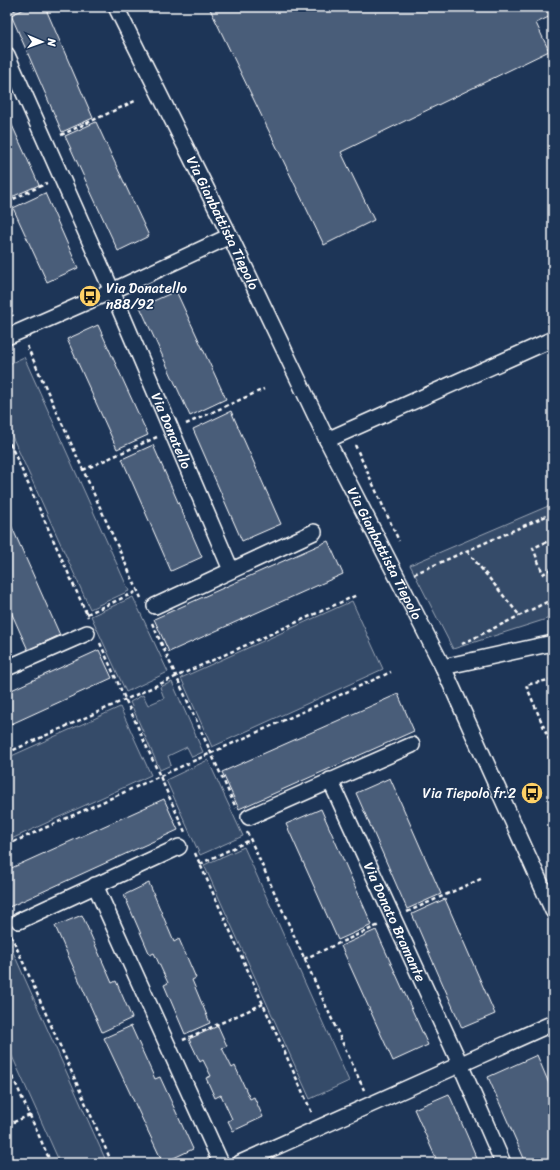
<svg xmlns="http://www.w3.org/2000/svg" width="560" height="1170" font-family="Sriracha,sans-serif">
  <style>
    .green { fill: #364b69; stroke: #9aa5b4 }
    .building { fill: #4a5d79; stroke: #fff }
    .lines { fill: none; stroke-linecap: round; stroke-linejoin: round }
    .minor-casing { stroke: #fff; stroke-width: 18 }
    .path { stroke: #fff; stroke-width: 2.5; stroke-dasharray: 4 3; stroke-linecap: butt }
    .minor { stroke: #1d3557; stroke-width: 15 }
    .labels { text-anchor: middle; stroke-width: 3; stroke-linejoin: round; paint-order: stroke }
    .street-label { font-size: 14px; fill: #fff; stroke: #1d3557 }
    .poi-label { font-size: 14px; fill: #fff; stroke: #1d3557; text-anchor: start }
  </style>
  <rect width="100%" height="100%" fill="#1d3557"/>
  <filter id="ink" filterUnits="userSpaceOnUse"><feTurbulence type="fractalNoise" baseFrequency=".025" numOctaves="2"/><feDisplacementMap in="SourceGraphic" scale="8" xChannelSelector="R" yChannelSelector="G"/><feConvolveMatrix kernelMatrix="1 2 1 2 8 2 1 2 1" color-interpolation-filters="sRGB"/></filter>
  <g filter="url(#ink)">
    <path class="green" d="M24 357 129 591 90 609 7 425V365Z
      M553 504V617L453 649 410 565Z
      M133 597 168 672 126 692 91 616Z
      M352 601 383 669 212 747 181 678Z
      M172 682 203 752 192 757 187 747 168 756 171 765 160 770 130 702 143 695 148 705 164 698 160 687Z
      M120 707 151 775 7 841V758Z
      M208 760 243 836 200 855 166 780Z
      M244 847 349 1081 310 1099 204 865Z
      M13 952 107 1163H60L7 1045V955Z"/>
    <path class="building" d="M29 7H45L93 118 62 132 11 15Z
      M209 7H553V15L536 23 549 51 341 152 374 220 324 245Z
      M7 114 39 185 7 199Z
      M96 122 149 236 118 251 65 136Z
      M45 193 78 268 47 282 13 208Z
      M176 291 226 399 190 416 140 307Z
      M98 325 148 435 117 449 67 339Z
      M231 411 281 524 242 541 193 429Z
      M153 445 202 557 171 571 122 459Z
      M7 516 60 635 28 650 7 603Z
      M328 541 343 574 169 652 154 619Z
      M99 650 112 678 7 726V692Z
      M398 694 414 731 239 809 222 772Z
      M390 778 441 894 407 909 356 793Z
      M164 799 178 830 7 908V870Z
      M321 809 372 925 338 940 286 824Z
      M149 883 174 942 179 939 196 978 192 980 210 1023 185 1034 164 985 168 983 154 953 150 955 124 895Z
      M445 899 495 1014 462 1028 412 914Z
      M82 915 112 983 116 981 132 1018 102 1032 55 926Z
      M376 930 428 1045 393 1061 341 946Z
      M131 1026 155 1079 160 1077 193 1149 163 1163 104 1038Z
      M218 1026 227 1046 222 1048 232 1068 235 1066 250 1099 254 1097 263 1117 233 1131 228 1121 232 1119 221 1095 215 1098 206 1078 211 1076 203 1060 200 1062 189 1039Z
      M537 1055 553 1093V1163H526L488 1077Z
      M449 1094 479 1163H438L414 1109Z
      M7 1151 12 1163H7Z"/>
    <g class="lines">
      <g class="minor-casing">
        <g id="minor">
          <path id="s1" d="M116 7 230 236 327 440 443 667 553 911"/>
          <path id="s2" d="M7 55 112 291 231 570"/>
          <path d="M7 337 112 291 230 236"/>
          <path d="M327 440 553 339"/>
          <path d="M155 606 314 532"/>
          <path d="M443 667 553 643"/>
          <path d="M7 668 87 633"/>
          <path id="s3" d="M330 780 460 1064 503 1163"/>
          <path d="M249 817 412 745"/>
          <path d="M95 885 221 1163"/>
          <path d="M19 921 179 847"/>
          <path d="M240 1163 553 1023"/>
        </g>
      </g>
      <path class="path" d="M7 13 20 7
        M61 135 135 101
        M7 202 47 183
        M7 302 13 316
        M27 346 141 598
        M186 424 264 389
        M7 437 88 617
        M355 445 399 541
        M83 470 157 437
        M553 539 533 548 543 574 553 568
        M467 551 520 616
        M414 574 553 513
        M87 614 138 591
        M152 623 236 808
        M100 643 185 832
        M462 644 553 599
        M553 679 526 685 553 749
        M7 753 357 595
        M247 832 364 1090
        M7 845 391 672
        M195 853 312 1113
        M200 864 250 840
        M407 912 483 878
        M11 935 112 1163
        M7 946 14 943
        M304 959 379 925
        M183 1040 263 1004
        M7 1064 51 1163
        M7 1125 30 1115"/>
      <use href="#minor" class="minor"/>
    </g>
  </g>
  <defs>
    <g id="bus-disc" transform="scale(1.15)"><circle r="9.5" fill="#ffd166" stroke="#1d3557"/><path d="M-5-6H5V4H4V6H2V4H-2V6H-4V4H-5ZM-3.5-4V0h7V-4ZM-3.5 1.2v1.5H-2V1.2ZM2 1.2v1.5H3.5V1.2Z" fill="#111"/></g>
  </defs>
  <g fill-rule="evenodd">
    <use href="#bus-disc" x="90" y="296"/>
    <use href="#bus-disc" x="532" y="793"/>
  </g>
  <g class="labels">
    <g class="street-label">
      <text dy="5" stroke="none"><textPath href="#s1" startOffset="241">Via Gianbattista Tiepolo</textPath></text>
      <text dy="5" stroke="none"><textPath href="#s2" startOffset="410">Via Donatello</textPath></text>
      <text dy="5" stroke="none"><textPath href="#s1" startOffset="609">Via Gianbattista Tiepolo</textPath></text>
      <text dy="5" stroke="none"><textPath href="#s3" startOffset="156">Via Donato Bramante</textPath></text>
    </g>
    <g class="poi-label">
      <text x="106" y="293">Via Donatello<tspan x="106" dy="16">n88/92</tspan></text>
      <text x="516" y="798" text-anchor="end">Via Tiepolo fr.2</text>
    </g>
  </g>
  <rect width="560" height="1170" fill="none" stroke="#1d3557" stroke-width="24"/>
  <rect x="12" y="12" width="536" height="1146" fill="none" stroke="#fff" stroke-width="1.5" filter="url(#ink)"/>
  <g transform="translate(42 42) rotate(92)" stroke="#1d3557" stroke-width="3" paint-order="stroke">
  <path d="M0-3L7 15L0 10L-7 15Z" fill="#ffffff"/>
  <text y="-6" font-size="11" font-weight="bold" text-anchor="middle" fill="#ffffff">N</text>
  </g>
</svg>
